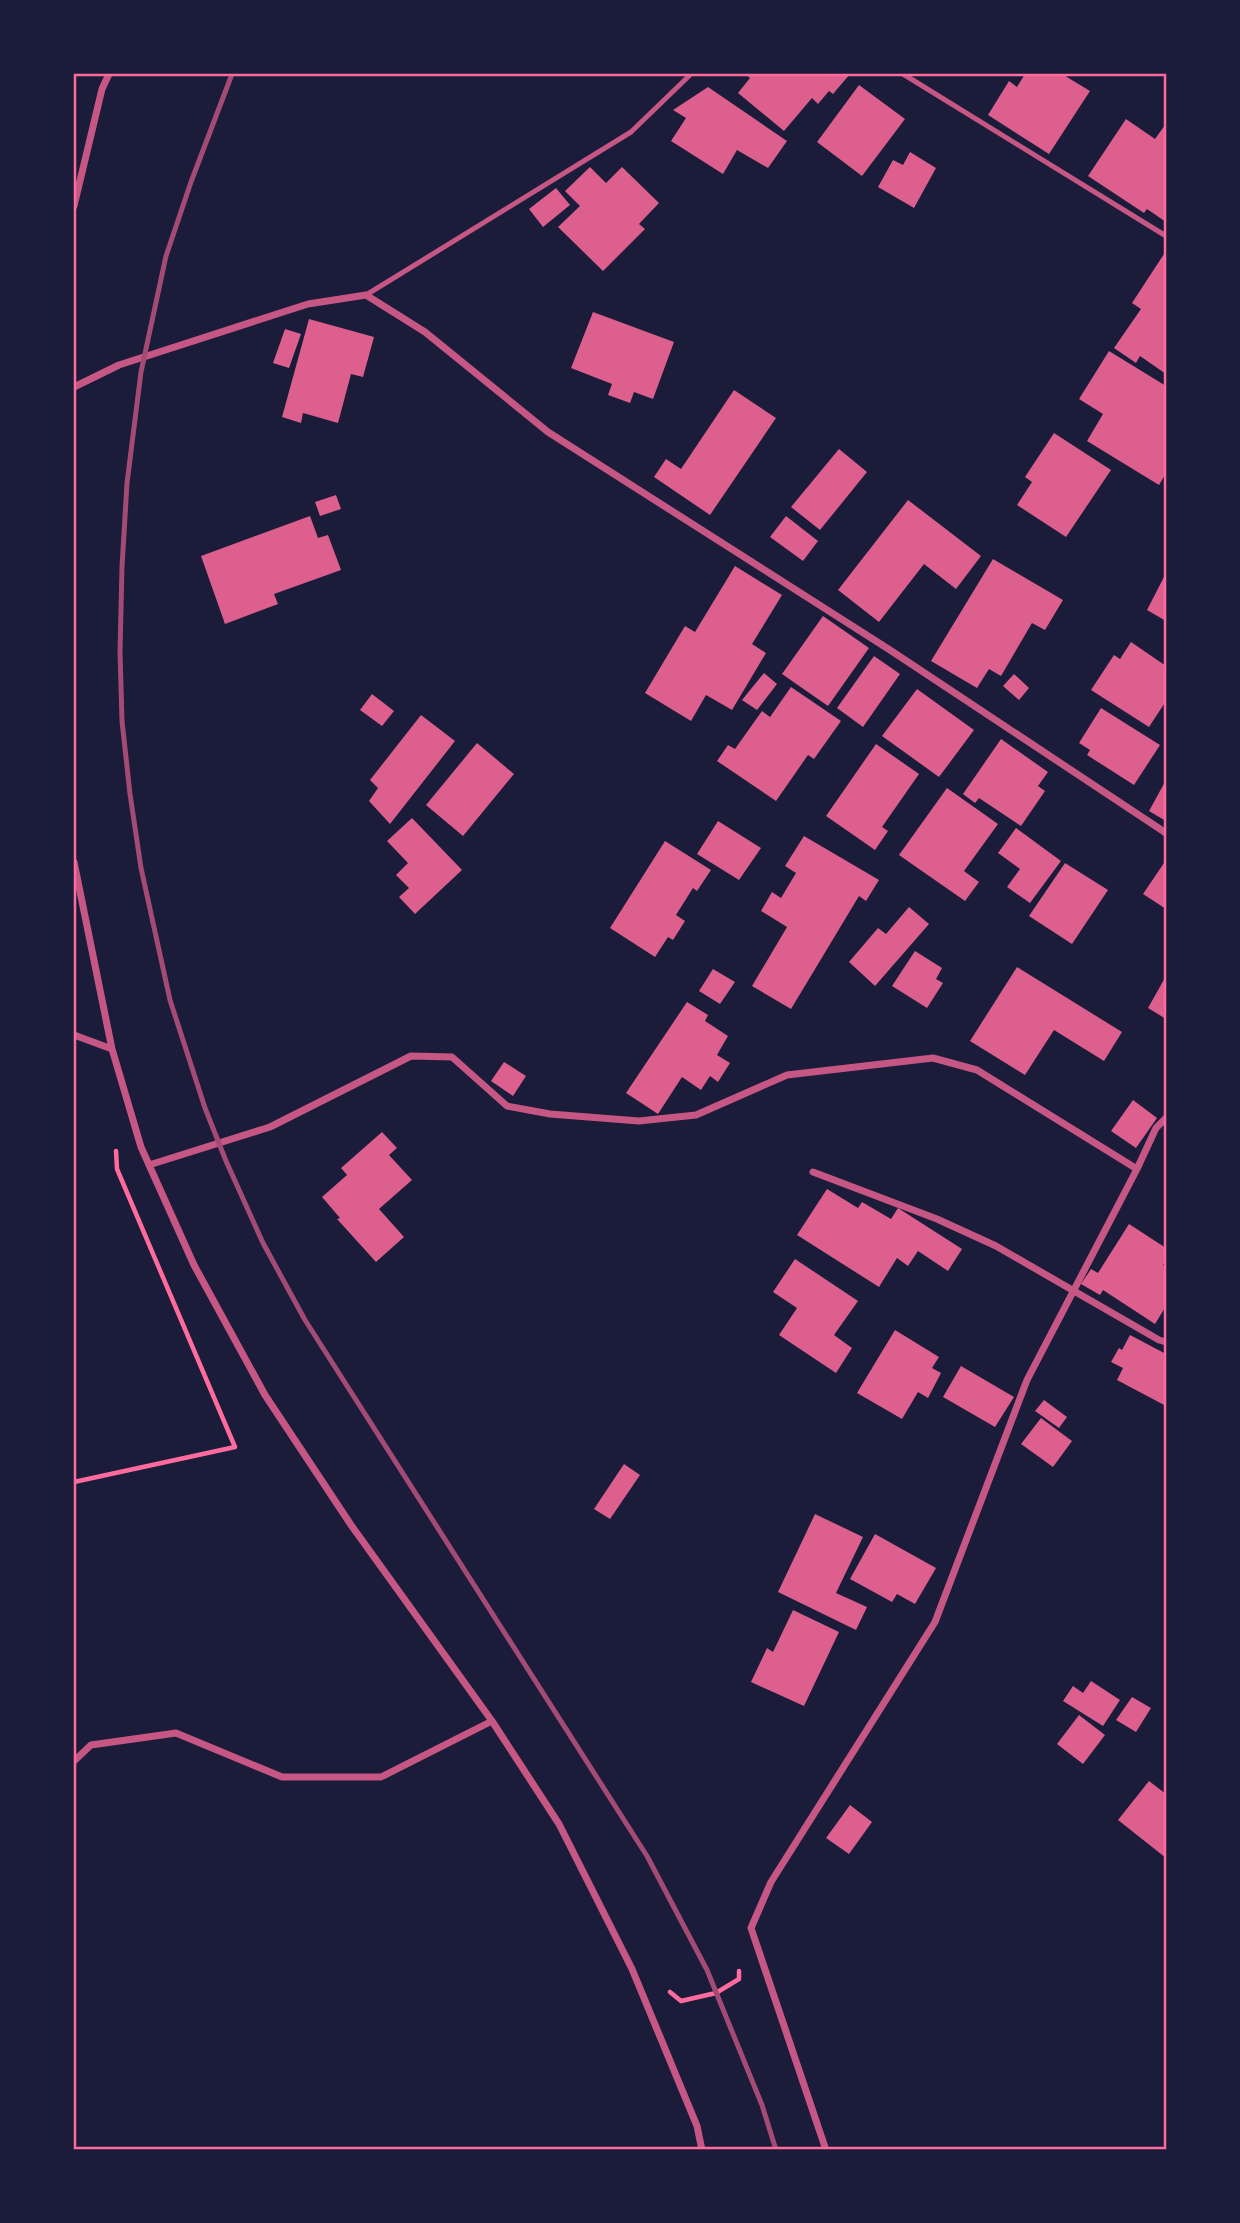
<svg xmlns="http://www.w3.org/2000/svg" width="1240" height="2223" font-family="Quicksand,sans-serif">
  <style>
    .building { fill: #dd5f8e }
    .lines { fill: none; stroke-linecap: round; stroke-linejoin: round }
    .path { stroke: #ff6b9d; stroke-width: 4.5 }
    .service { stroke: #c65784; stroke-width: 5 }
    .minor { stroke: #c65784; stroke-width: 7 }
    .rail { stroke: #a44b75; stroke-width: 5 }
    .neatline { fill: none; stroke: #ff6b9d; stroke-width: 2.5 }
  </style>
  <rect width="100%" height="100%" fill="#1b1b3a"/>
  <path class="building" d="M745 74H850L833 94 829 91 818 104 812 98 784 131 738 93 750 78Z
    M1025 74H1062L1090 91 1049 154 988 115 1009 81 1017 87Z
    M859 85 905 119 862 176 817 142Z
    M708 87 787 141 768 168 737 150 723 174 671 141 686 118 673 110Z
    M1126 119 1155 139 1165 125 1166 126V222L1147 209 1144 213 1088 176Z
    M910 152 936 168 914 208 878 187 893 160 903 165Z
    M590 167 606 183 622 167 659 203 639 224 645 229 603 271 558 227 580 206 565 191Z
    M556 188 570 205 543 227 529 209Z
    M1164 254 1166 256V374L1140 356 1136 363 1114 348 1141 309 1132 303Z
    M593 312 674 342 653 399 634 392 630 403 608 395 612 384 571 368Z
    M309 319 374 337 363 377 351 374 338 423 303 413 301 423 282 417Z
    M285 329 301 334 289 368 273 363Z
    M1109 351 1166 386V473L1159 485 1087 441 1103 414 1079 399Z
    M734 390 776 418 710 515 654 477 666 459 681 469Z
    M1054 433 1111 470 1066 537 1017 505 1032 482 1025 477Z
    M839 449 867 472 820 530 791 507Z
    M336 495 341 509 320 516 315 502Z
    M908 500 981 556 956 589 924 564 879 622 838 590Z
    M310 516 318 538 328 535 341 570 274 594 278 604 225 624 201 556Z
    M786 516 818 541 803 561 770 537Z
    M993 559 1063 600 1045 630 1032 623 1001 676 989 669 977 688 931 661Z
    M735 566 782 595 752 644 766 653 732 710 706 695 691 721 645 693 685 626 695 632Z
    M1166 573V621L1147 610Z
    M823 616 869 648 828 706 782 674Z
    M1131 642 1166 666V701L1149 727 1091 690 1114 655 1120 659Z
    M874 656 900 674 863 727 837 708Z
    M764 673 777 684 757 710 742 700Z
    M1014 674 1029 688 1019 700 1003 686Z
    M791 687 841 721 814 759 808 755 776 801 717 761 728 745 735 749 762 711 770 717Z
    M917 689 974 730 939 777 882 736Z
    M372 694 394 711 382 726 360 710Z
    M1101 708 1160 745 1134 785 1087 755 1090 750 1079 743Z
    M421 715 455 741 390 824 369 801 378 788 370 780Z
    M1001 739 1048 772 1038 786 1045 791 1021 826 979 798 975 803 963 794Z
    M477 743 514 774 463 836 426 805Z
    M876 744 919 774 882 827 888 831 875 850 826 816Z
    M1166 780V821L1149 811Z
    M947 788 998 824 964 871 979 882 965 901 899 855Z
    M412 818 462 870 415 914 399 897 409 888 396 875 408 863 387 841Z
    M718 821 761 848 739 880 697 854Z
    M1016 828 1061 861 1030 903 1007 887 1020 869 998 853Z
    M804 836 879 880 866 901 859 896 791 1009 752 986 787 927 761 911 772 892 781 898 796 873 785 866Z
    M665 841 711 870 697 891 693 888 676 915 685 921 673 940 668 937 655 957 610 928Z
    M1166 860V909L1143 894Z
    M1065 863 1108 890 1072 944 1029 916Z
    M909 907 929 924 875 986 849 962 878 928 886 934Z
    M915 951 942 968 936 979 943 983 927 1008 892 986Z
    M1017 967 1122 1032 1104 1061 1054 1030 1025 1075 970 1041Z
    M713 969 735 982 720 1004 699 991Z
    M1166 976V1019L1148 1008Z
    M687 1002 708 1015 705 1021 728 1036 717 1055 730 1063 718 1082 710 1076 701 1090 682 1077 658 1114 626 1093Z
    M504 1062 526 1076 513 1096 491 1081Z
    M1133 1100 1157 1118 1136 1148 1111 1131Z
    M382 1132 397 1148 389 1155 412 1180 379 1209 404 1237 376 1262 337 1219 340 1218 322 1197 347 1175 341 1168Z
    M827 1189 858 1208 862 1202 891 1219 898 1208 962 1249 948 1271 918 1251 908 1266 897 1258 879 1287 797 1235Z
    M1129 1224 1166 1248V1260L1163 1265 1166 1267V1306L1155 1324 1103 1290 1100 1295 1081 1284 1091 1269 1098 1273Z
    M795 1259 858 1301 834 1335 852 1348 836 1373 779 1335 797 1308 773 1292Z
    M895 1330 939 1357 932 1368 941 1373 928 1398 918 1392 902 1419 857 1393Z
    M1130 1335 1166 1354V1406L1117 1380 1123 1368 1111 1362 1119 1348 1122 1350Z
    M961 1366 1014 1397 995 1427 943 1397Z
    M1044 1400 1067 1417 1059 1428 1035 1411Z
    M1041 1418 1072 1441 1053 1467 1021 1444Z
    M624 1464 640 1475 610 1519 594 1509Z
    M815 1514 863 1537 836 1593 867 1607 856 1630 778 1592Z
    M875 1534 936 1568 915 1604 897 1594 892 1602 850 1579Z
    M793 1610 839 1632 804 1706 751 1682 767 1648 773 1652Z
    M1091 1681 1120 1700 1103 1726 1063 1701 1073 1686 1083 1693Z
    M1132 1697 1151 1708 1136 1732 1116 1720Z
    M1079 1715 1105 1735 1083 1764 1057 1744Z
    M1149 1781 1166 1794V1858L1118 1820Z
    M850 1805 872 1822 849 1854 826 1838Z"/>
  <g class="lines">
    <path class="path" d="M74 1482 235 1447 117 1169 116 1151
      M670 1992 681 2001 716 1993 739 1979V1971"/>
    <path class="service" d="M903 74 1166 236
      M366 295 631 132 691 74"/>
    <path class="minor" d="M74 206 102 89 109 74
      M74 387 119 365 308 304 366 295 425 332 548 432 890 650 1166 833
      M74 862 112 1049 141 1147 194 1265 265 1395 351 1525 492 1721 559 1824 632 1969 697 2126 702 2150
      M74 1035 112 1049
      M149 1165 270 1127 411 1056 452 1057 507 1106 550 1114 639 1121 696 1115 787 1075 933 1058 977 1070 1137 1169
      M813 1172 937 1219 996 1246 1159 1340 1166 1342
      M74 1761 91 1745 176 1733 282 1777H381L492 1721
      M826 2150 751 1928 771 1882 935 1622 1027 1380 1137 1169 1156 1128 1166 1118"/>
    <path class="rail" d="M232 74 191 182 166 256 141 372 127 483 122 567 120 652 122 721 130 794 141 868 170 1000 205 1108 226 1161 263 1243 305 1320 647 1856 707 1970 762 2105 776 2150"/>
  </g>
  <rect width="1240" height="2223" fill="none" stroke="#1b1b3a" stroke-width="150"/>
  <rect x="75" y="75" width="1090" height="2073" class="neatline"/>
</svg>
